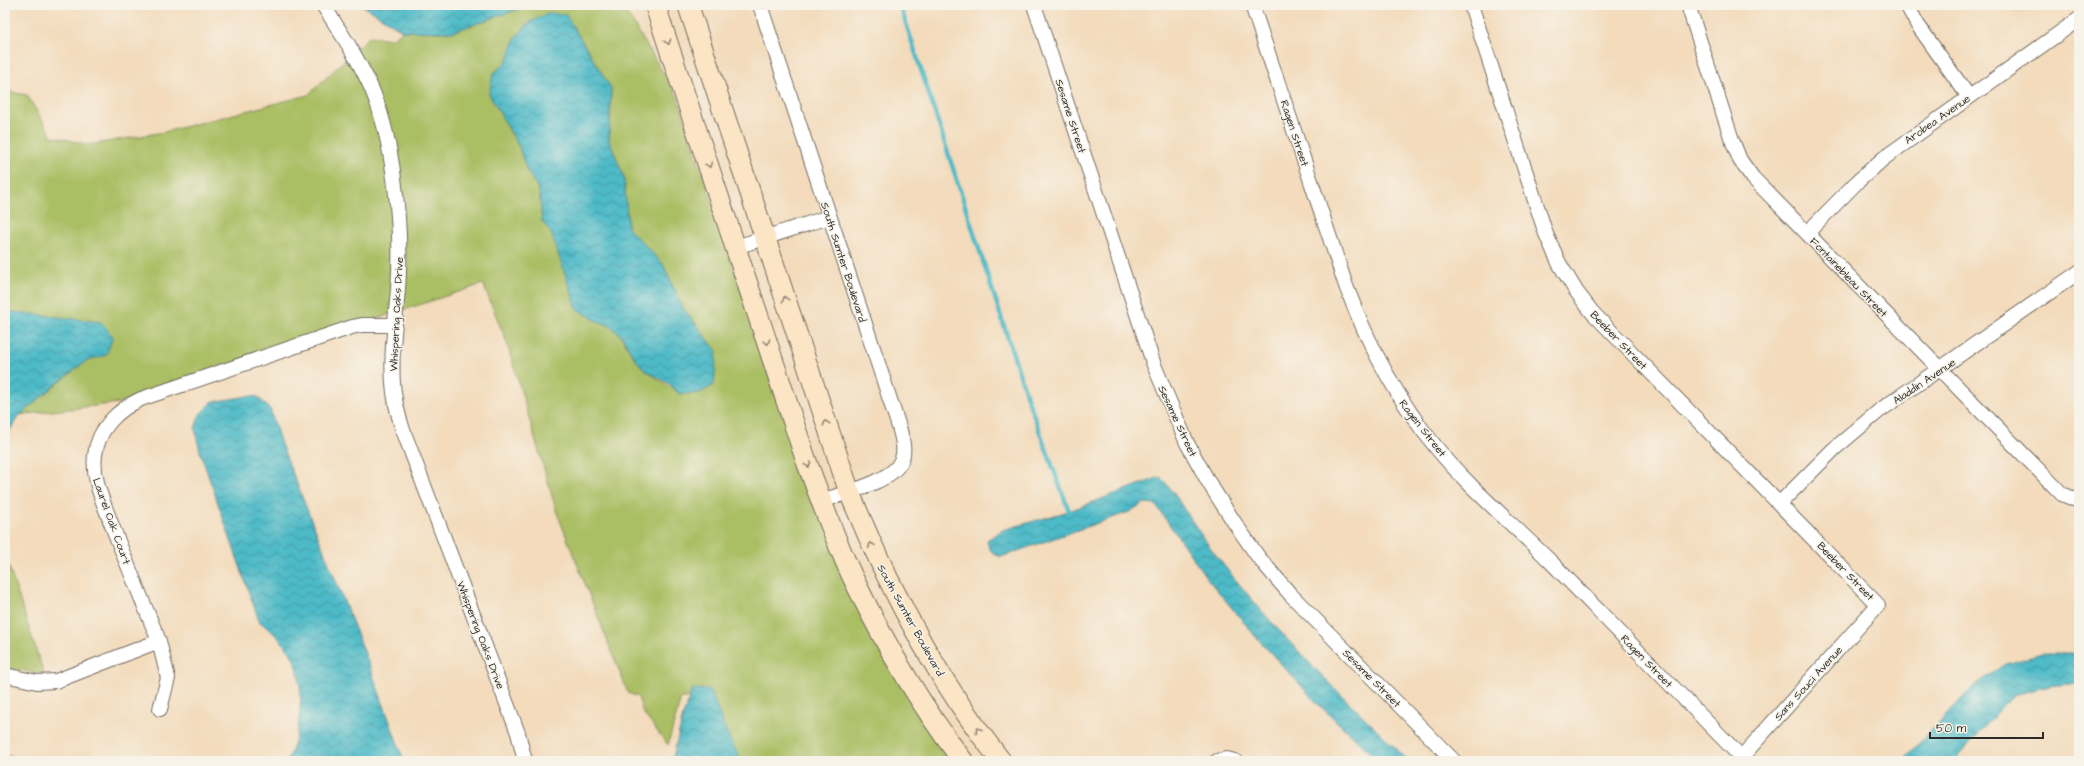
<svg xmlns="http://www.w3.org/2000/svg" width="2084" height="766" font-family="'Architects Daughter',sans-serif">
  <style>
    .grass { fill: #aabe63; stroke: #6a7447; fill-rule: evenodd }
    .wetland { fill: url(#wetland-marsh); stroke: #6a7447 }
    .water { fill: url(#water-waves); stroke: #3c7279 }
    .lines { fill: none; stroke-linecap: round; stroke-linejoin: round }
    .stream { stroke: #4dbac7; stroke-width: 4.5 }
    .street-casing { stroke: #71695e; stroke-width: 16 }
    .secondary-casing { stroke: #71695e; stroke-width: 22 }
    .street { stroke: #fff; stroke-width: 14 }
    .secondary { stroke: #fce5c4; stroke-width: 20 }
    .oneway { stroke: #948878 }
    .labels { text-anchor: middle; stroke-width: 3; stroke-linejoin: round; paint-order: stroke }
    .street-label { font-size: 11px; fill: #2b2b2b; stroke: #f7f3e8 }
  </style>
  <defs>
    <pattern id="wetland-marsh" width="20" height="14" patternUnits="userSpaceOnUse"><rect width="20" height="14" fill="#aabe63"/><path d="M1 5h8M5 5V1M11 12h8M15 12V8" fill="none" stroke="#92a356"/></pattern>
    <pattern id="water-waves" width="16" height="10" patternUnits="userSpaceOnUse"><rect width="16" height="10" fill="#4dbac7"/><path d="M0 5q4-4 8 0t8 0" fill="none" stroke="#4097a2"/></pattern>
  </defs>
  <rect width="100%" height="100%" fill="#f7f3e8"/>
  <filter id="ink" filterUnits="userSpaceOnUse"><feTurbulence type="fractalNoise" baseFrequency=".025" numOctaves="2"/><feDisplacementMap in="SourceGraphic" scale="8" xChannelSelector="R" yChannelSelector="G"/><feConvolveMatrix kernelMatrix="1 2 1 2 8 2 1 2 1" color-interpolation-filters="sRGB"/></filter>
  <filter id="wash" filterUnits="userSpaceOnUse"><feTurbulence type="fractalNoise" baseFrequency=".012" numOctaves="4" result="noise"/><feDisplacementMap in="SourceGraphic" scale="16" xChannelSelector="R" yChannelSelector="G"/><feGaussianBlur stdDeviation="0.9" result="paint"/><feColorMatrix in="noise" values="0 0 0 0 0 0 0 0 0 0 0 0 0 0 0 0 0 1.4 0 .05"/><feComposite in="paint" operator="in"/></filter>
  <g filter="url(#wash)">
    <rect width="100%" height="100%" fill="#f3dbbc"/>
    <path class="grass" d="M530 5H622L677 95 798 462 953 761H733L697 697 681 698 668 745 643 713 638 697 628 693 557 513 506 340 483 284 119 403 19 415 71 373 23 406 5 433V91L27 95 52 136 89 145 164 132 308 95 370 36 391 39 403 31 440 32 472 25ZM516 37 611 88 609 140 624 177 628 228 663 264 682 307 700 329 680 394C669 385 656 379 645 369 623 351 628 330 597 321L551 233 542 221 539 190 527 171 519 147 494 102 501 67 507 61Z
      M5 555 44 674 5 668Z"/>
    <path class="wetland" d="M5 755 39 761H5Z"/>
    <path class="water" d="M362 5H530L452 32 403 31Z
      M550 13 566 15 611 88 609 140 624 177 628 228 663 264 682 307 717 351 714 385 700 393 680 394 668 383 645 370 635 359 622 336 610 325 597 321 577 309 551 233 542 221 539 190 527 171 519 147 489 94 493 74 507 61 516 37 530 22Z
      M5 311 101 322 113 337 106 355 86 361 54 386 18 417 5 438Z
      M248 396 258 397 270 409 281 444 366 656 404 761H287C301 738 307 678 291 654 283 641 271 630 259 621L200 452 195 428 200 414 212 402Z
      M1160 477C1174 490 1181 506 1192 521 1208 546 1226 569 1245 591 1295 652 1353 706 1409 761H1379L1317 703 1256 637 1206 577 1155 504 1144 503 1129 512 1001 557C992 554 988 549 987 540L1003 530 1069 511Z
      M2042 654H2079V683L2050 686 2013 695 1954 761H1902L1974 686 2006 664Z
      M692 689 710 690 728 736 742 761H672L683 716Z"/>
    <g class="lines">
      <path class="stream" d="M900 5 1028 400 1069 511"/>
    </g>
  </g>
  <g filter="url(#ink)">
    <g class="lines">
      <g class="street-casing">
        <path id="street" d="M323 5C341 33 360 61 373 92 393 141 401 218 399 271 398 308 390 345 393 383 394 399 398 415 403 430L518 733 525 761
          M760 5 899 427C902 438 906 451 901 461 891 483 843 493 821 501
          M1034 5 1154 365 1187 443 1209 483 1234 522 1259 558 1291 595 1454 761
          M1252 5 1346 286C1368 344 1396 398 1435 446 1468 487 1514 525 1552 563 1615 628 1678 692 1741 757
          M1471 5 1546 234 1559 263 1576 291 1592 312 1878 605 1738 761
          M1688 5 1732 140 1740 160 1753 178 2062 494 2079 501
          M1907 5 1917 24 1969 97
          M1807 233 1856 183 1884 158 2079 19
          M736 247 829 217
          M1780 503 1834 449 1879 411 2079 272
          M159 641 168 678 160 709
          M5 675 37 682 56 681 159 641C143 602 126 562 111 523 103 501 92 479 95 455 98 429 117 410 141 399L352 327 362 325H395
          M1217 761 1227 759 1235 761"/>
      </g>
      <g class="secondary-casing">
        <path id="secondary" d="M655 5 806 460C822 502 836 544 856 584 886 646 921 706 963 761
          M688 5 849 491C888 587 936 679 1001 761"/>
      </g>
      <use href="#street" class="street"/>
      <use href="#secondary" class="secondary"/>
    </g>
    <defs><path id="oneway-chevron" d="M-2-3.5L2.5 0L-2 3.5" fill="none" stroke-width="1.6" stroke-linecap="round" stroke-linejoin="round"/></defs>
    <g class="oneway">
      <use href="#oneway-chevron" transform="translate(668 42) rotate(72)"/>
      <use href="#oneway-chevron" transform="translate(709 165) rotate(72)"/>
      <use href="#oneway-chevron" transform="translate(785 299) rotate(-108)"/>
      <use href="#oneway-chevron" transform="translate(767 342) rotate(72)"/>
      <use href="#oneway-chevron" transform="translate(826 423) rotate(-108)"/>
      <use href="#oneway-chevron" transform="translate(808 465) rotate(70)"/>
      <use href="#oneway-chevron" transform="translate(871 545) rotate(-114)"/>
      <use href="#oneway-chevron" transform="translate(978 730) rotate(-126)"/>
    </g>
  </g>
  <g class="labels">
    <g class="street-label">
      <text transform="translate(1071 116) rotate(72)" y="4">Sesame Street</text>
      <text transform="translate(1937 119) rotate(-35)" y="4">Arobea Avenue</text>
      <text transform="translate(1295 133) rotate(72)" y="4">Ragen Street</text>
      <text transform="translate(844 262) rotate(72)" y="4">South Sumter Boulevard</text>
      <text transform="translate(1849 277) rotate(46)" y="4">Fontainebleau Street</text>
      <text transform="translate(396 314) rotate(-87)" y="4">Whispering Oaks Drive</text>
      <text transform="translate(1619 340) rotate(46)" y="4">Beeber Street</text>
      <text transform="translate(1924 381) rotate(-34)" y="4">Aladdin Avenue</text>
      <text transform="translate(1178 421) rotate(65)" y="4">Sesame Street</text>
      <text transform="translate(1423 428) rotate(52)" y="4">Ragen Street</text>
      <text transform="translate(112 521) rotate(70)" y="4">Laurel Oak Court</text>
      <text transform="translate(1846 571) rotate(46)" y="4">Beeber Street</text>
      <text transform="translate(911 620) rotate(61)" y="4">South Sumter Boulevard</text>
      <text transform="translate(481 635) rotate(69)" y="4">Whispering Oaks Drive</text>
      <text transform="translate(1647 661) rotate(46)" y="4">Ragen Street</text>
      <text transform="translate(1372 678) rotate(45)" y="4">Sesame Street</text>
      <text transform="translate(1808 683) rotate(-48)" y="4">Sans Souci Avenue</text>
    </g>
  </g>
  <rect width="2084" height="766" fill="none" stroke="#f7f3e8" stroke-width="20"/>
  <path d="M1930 732v6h113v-6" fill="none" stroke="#2b2b2b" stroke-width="2"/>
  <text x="1936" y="732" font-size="12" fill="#2b2b2b" stroke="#f7f3e8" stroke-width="3" paint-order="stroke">50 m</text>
</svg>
